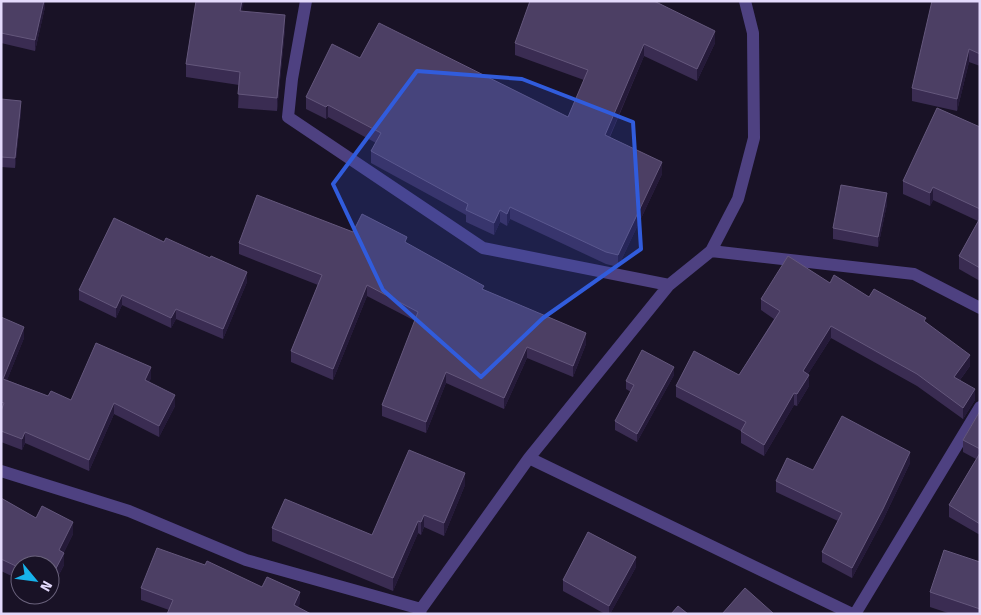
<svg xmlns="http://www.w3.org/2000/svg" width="981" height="615" font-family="'Fira Sans',sans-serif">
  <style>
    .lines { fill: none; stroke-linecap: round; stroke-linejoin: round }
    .minor { stroke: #4e4181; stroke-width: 12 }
    .wall { fill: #3a2c52 }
    .shaded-wall { fill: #251a39 }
    .building { fill: #4c3f64; stroke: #64577c }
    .marked { fill: #315cdc; fill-opacity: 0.2; stroke: #315cdc; stroke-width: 4; stroke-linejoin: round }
  </style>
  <rect width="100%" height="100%" fill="#191226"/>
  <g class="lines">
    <path class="minor" d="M306 1 292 79 288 117 483 248 669 285
      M711 251 914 274 980 308
      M529 458 852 614
      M1 471 129 511 246 560 421 609
      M420 614 421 609 529 458 669 285 711 251 738 199 754 138 753 33 745 1
      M855 614 980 407"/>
  </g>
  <path class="wall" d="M45 1V7L35 51 1 43V6Z
    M980 1V66L969 62 957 111 912 101V88Z
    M242 11 285 29 277 111 238 108 239 85 186 77V64Z
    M515 43H715L697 81 644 56 610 137 662 174 618 267 606 264 510 219 507 226 500 222 494 235 466 222V215L371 163V151L376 143 328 117 326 119 306 109V97L360 58 568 117 584 80 515 55Z
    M1 99 21 111 15 168 1 167Z
    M980 127V281L959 269V256L978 221 933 200 930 206 903 194V181Z
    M887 204 878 247 833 239V228Z
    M353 232 407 244 484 290 586 344 573 377 527 358 504 409 446 383 426 433 382 416V405L415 321 367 296 333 380 291 362V351L318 285 239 254V243Z
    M247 282 223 339 176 319 171 328 122 305 116 318 79 300V290Z
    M830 283 869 297 926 322 970 366 960 380 975 400 963 419 917 386 831 338 808 374 809 386 797 406 794 405 764 456 741 443V431L676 397V386L739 375 774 319 761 310V299Z
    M1 317 24 338 7 380 48 396 71 400 151 378 149 382 175 406 159 437 114 414 89 471 25 443 22 450 1 442Z
    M674 375 637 442 615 430V421L631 392 626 389V381Z
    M980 411V535L949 517V505L976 459 963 452V440Z
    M910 463 883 520 852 578 822 562V552L838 521 776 492V481L813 470Z
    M465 485 444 536 424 527 421 535 418 533 393 591 272 541V528L372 535Z
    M1 498 36 518 73 534 64 552V565L50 592V565H20V580L1 571Z
    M980 562V614H951L930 607V592Z
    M636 567 610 614H605L563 591V580Z
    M262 587 300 604 169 610 141 600V588Z"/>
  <path class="shaded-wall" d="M44 1H45V7L35 51V40Z
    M242 1H244L240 24V11Z
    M285 15V29L277 111V98Z
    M715 31V43L697 81V69Z
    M644 44V56L605 147V135Z
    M969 49V62L957 111V99Z
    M21 101V111L15 168V158Z
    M328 105V117L326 119V107Z
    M662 162V174L618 267V255Z
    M933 187V200L930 206V193Z
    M887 193V204L878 247V237Z
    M510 207V219L507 226V214Z
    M500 210V222L494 235V223Z
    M247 272V282L223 339V329Z
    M367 285V296L333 380V369Z
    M122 295V305L116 318V308Z
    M176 309V319L171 328V318Z
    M831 326V338L803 382V371Z
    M24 327V338L3 390V379Z
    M586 333V344L573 377V366Z
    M527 347V358L504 409V398Z
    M970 355V366L954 388V377Z
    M151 367V378L145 391V380Z
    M674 367V375L637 442V434Z
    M446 372V383L426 433V422Z
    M809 375V386L797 406V394Z
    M975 389V400L963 419V408Z
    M794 393V405L764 456V445Z
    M175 395V406L159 437V426Z
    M114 403V414L89 471V460Z
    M25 432V443L22 450V439Z
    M910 452V463L883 520 852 578V568Z
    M465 473V485L444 536V523Z
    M424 515V527L421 535V522Z
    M418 521V533L393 591V578Z
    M73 522V534L59 562V550Z
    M64 553V565L50 592V580Z
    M636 557V567L610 614H609V606Z
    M300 592V604L295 614 294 605Z"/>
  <path class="building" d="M2 1H44L35 40 1 33V6Z
    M196 1H242L240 11 285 15 277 98 238 94 240 72 186 64Z
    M530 1H654L715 31 697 69 644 44 605 135 662 162 618 255 606 252 510 207 507 214 500 210 494 223 466 210 468 204 371 151 381 133 328 105 326 107 306 97 332 44 360 58 379 23 568 117 588 70 515 43Z
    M932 1H980V54L969 49 957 99 912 88Z
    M1 99 21 101 15 158 1 157Z
    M937 108 980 127V209L933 187 930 193 903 181Z
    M841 185 887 193 878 237 833 228Z
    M257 195 353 232 362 214 407 237 405 242 484 286 482 289 586 333 573 366 527 347 504 398 446 372 426 422 382 405 418 312 367 285 333 369 291 351 322 275 239 243Z
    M114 218 164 242 166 238 210 258 211 256 247 272 223 329 176 309 171 318 122 295 116 308 79 290Z
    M980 218V268L959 256Z
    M788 256 830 283 834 275 869 297 874 289 926 318 924 321 970 355 954 377 975 389 963 408 917 374 831 326 803 371 809 375 797 394 794 393 764 445 741 431 746 422 676 386 694 351 739 375 780 311 761 299Z
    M1 317 24 327 3 379 48 396 51 391 71 400 96 343 151 367 145 380 175 395 159 426 114 403 89 460 25 432 22 439 1 431V411L4 403 1 402Z
    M642 350 674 367 637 434 615 421 634 385 626 381Z
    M980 411V449L963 440Z
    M842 416 910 452 883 509 852 568 822 552 842 513 776 481 787 458 813 470Z
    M409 450 465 473 444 523 424 515 421 522 418 521 393 578 272 528 285 499 372 535Z
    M980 453V524L949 505Z
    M1 498 36 518 42 506 73 522 59 550 64 553 50 580V565H20V568L1 559Z
    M588 532 636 557 609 606 563 580Z
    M157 548 205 565 207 561 262 587 267 577 300 592 294 605 311 614H167L173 600 141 588Z
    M944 550 980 562V609L930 592Z
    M745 588 773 613 772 614H722Z
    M678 606 688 614H671Z"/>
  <path class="marked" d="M417 71 522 79 633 122 641 249 543 318 481 377 383 290 333 184Z"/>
  <rect width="981" height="615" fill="none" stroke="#e4dafc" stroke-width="5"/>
  <g transform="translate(35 580) rotate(119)"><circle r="24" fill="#191226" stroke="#6a627c"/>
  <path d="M0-4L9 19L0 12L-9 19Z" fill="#17b2eb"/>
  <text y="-8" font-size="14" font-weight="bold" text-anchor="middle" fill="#e4dafc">N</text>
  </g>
</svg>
